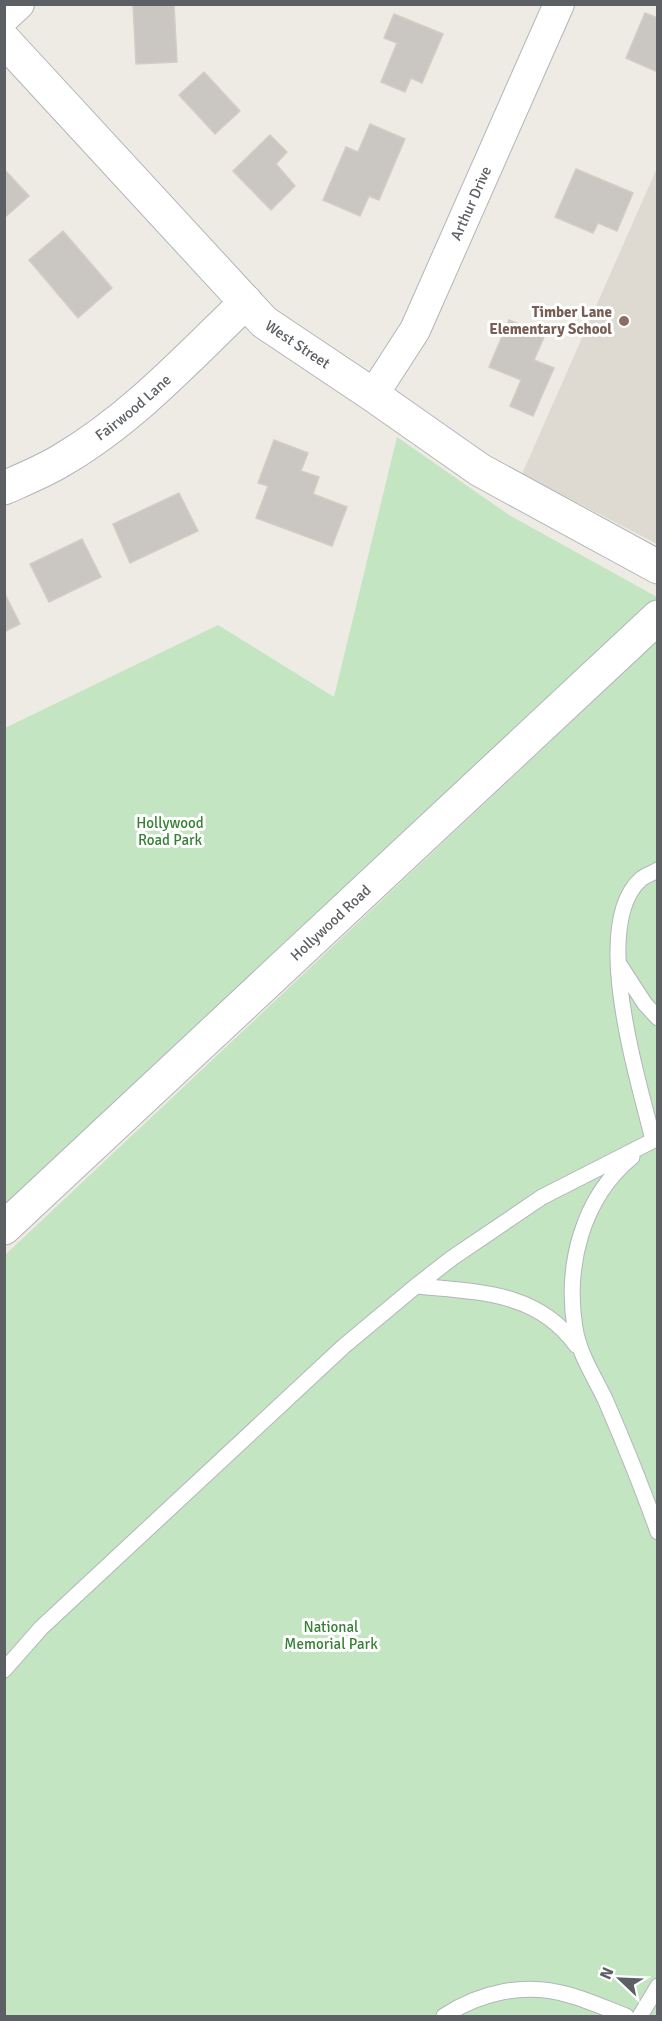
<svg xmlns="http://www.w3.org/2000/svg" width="662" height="2021" font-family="Signika,sans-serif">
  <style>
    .education { fill: #dedad2 }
    .green { fill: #c3e5c1 }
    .building { fill: #cac6c1; stroke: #d3cdc3; stroke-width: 1.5 }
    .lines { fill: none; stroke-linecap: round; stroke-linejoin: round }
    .lane-casing { stroke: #b2b5b9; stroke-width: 17 }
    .street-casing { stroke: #b2b5b9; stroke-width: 32 }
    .secondary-casing { stroke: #b1b4b9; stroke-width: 35 }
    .lane { stroke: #fff; stroke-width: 15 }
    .street { stroke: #fff; stroke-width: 30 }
    .secondary { stroke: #fff; stroke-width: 33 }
    .education-dot { fill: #8d6e63; stroke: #fff; stroke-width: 2 }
    .labels { text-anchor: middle; stroke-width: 6; stroke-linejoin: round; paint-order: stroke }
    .street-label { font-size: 15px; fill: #5c6064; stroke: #fff }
    .education-label { font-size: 15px; font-weight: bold; fill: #785e54; stroke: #fff; text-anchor: end }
    .park-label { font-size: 15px; fill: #378136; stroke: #fff }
  </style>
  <rect width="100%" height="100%" fill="#eeebe4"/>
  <path class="education" d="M657 168V544L522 474Z"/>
  <path class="green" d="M397 437 509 515 657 597V606L5 1210V728L218 625 334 697Z
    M657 641V2016H5L4 1256Z"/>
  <path class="building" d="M133 4H174L177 62 136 64Z
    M645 13 658 18V72L626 58Z
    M394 14 443 34 422 83 411 78 405 92 381 82 397 43 384 38Z
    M204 72 240 111 215 134 179 95Z
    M370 124 405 139 379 200 369 196 360 216 323 200 346 147 358 152Z
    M270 135 287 152 276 164 295 186 271 210 233 171Z
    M4 169 29 196 4 218Z
    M576 169 633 193 617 231 598 223 593 233 555 217Z
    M63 231 112 288 78 318 29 260Z
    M509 320 545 335 534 360 554 368 533 416 510 406 521 380 489 367Z
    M274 440 308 453 301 471 319 477 313 494 347 507 332 546 256 518 268 486 258 483Z
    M179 493 198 531 130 563 113 524Z
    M82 539 101 577 49 602 30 564Z
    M4 592 20 624 4 632Z"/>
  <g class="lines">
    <g class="lane-casing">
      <path id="lane" d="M619 964 645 1004 658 1018
        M653 1140C639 1081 589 925 641 879 646 875 653 873 658 870
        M632 1157C582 1198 565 1266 575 1328 579 1354 594 1376 605 1399 624 1443 642 1487 658 1532
        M416 1286C477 1292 537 1291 576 1345
        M4 1670 41 1628 344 1346 416 1286 452 1258 542 1197 658 1138
        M444 2016C481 1992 525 1982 569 1995 588 2000 607 2009 626 2016
        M640 2016 658 1986"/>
    </g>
    <g class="street-casing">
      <g id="street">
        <path d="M4 18 19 4"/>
        <path id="s1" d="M373 395 415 330 559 4"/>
      </g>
    </g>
    <g class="secondary-casing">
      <g id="secondary">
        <path id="s2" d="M4 40 264 322 373 395 480 470 658 567"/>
        <path id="s3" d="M4 488C24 479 44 471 62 460 132 419 188 358 246 302"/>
        <path id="s4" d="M4 1228 658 617"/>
      </g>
    </g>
    <use href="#lane" class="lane"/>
    <use href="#street" class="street"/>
    <use href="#secondary" class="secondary"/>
  </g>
  <circle class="education-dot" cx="624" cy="321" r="6"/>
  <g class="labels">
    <g class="street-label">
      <text dy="5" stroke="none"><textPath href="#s1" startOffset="216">Arthur Drive</textPath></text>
      <text dy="5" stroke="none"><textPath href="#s2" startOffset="424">West Street</textPath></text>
      <text dy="5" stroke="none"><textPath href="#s3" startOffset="153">Fairwood Lane</textPath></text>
      <text dy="5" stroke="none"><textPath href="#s4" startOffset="447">Hollywood Road</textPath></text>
    </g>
    <g class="education-label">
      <text x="612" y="317">Timber Lane<tspan x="612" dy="17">Elementary School</tspan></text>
    </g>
    <g class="park-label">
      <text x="170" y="828">Hollywood<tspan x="170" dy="17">Road Park</tspan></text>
      <text x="331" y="1632">National<tspan x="331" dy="17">Memorial Park</tspan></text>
    </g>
  </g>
  <rect width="662" height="2021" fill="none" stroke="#5c6064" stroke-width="12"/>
  <g transform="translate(620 1979) rotate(293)" stroke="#ffffff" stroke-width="4.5" paint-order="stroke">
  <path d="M0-4.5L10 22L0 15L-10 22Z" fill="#5c6064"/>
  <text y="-9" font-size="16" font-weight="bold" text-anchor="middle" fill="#5c6064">N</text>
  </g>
</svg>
